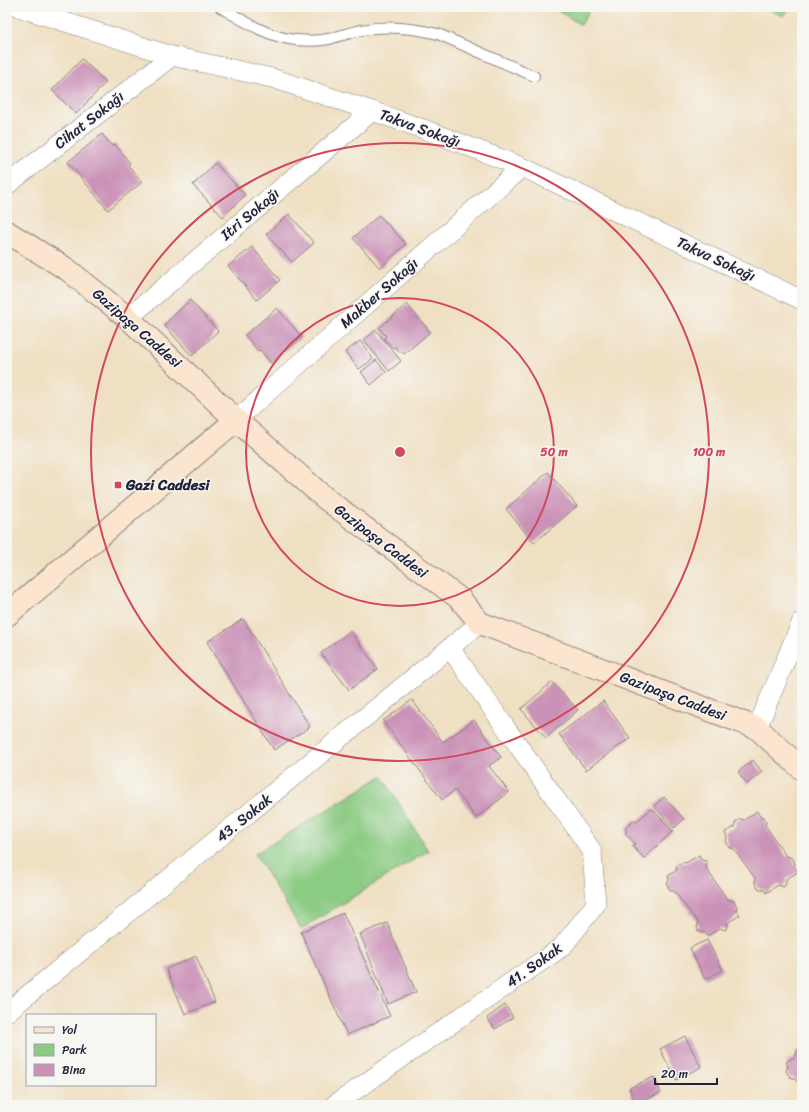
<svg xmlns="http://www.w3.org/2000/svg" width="809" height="1112" font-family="Sriracha,sans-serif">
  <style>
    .green { fill: #8bcb83; stroke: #56765f }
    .building { fill: #ca92b7 }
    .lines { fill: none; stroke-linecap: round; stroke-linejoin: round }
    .lane-casing { stroke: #89817f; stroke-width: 12 }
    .street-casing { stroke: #89817f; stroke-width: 20 }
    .secondary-casing { stroke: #89817f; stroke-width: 24 }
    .lane { stroke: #fff; stroke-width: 10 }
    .street { stroke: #fff; stroke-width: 19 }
    .secondary { stroke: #fce5cf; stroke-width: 22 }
    .ring { fill: none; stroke: #d1495b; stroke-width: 2 }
    .poi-dot { fill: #d1495b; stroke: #f6f6f2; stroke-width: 1.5 }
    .labels { text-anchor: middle; stroke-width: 3.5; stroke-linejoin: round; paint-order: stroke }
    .street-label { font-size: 15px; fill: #22223b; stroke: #f6f6f2 }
    .poi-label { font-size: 15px; font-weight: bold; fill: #22223b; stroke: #f6f6f2; text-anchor: start }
    .centre { fill: #d1495b; stroke: #f6f6f2; stroke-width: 2 }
    .ring-label { font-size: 12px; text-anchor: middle; font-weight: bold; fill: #d1495b; stroke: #f6f6f2; stroke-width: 3.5; stroke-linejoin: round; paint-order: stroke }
  </style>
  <rect width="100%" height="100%" fill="#f6f6f2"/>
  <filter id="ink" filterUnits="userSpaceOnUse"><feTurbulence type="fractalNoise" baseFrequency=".025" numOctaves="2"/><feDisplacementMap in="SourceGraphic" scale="8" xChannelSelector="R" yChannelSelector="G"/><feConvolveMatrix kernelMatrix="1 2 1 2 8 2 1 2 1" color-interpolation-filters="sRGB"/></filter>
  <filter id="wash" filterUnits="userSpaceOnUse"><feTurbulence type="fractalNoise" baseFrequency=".012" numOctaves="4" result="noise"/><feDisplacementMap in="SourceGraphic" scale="16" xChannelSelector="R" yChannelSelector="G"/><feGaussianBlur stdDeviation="0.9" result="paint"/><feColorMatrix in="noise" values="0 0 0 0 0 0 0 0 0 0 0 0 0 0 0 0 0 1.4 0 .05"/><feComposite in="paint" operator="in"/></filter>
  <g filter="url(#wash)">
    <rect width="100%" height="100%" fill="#f0e0c3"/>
    <path class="green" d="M552 7H591L581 25Z
      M764 7H791L783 16Z
      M382 776 428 851 301 929 255 854Z"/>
    <g id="blocks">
      <path class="building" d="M82 59 106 82 76 114 52 90Z
        M102 134 112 146 115 144 130 163 128 165 142 182 108 210 68 162Z
        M215 163 245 195 223 217 193 185Z
        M289 214 314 243 292 262 266 234Z
        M379 215 406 244 380 268 353 238Z
        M252 247 280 280 257 300 228 266Z
        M190 300 218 331 192 356 164 325Z
        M407 304 430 332 404 354 402 351 400 352 395 347 393 348 384 338 386 336 379 328Z
        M277 308 302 337 271 363 260 350 258 351 245 335Z
        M376 330 401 361 389 371 364 340Z
        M360 341 373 359 359 369 345 352Z
        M376 360 386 372 371 385 361 372Z
        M548 472 577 506 534 543 506 509Z
        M243 619 310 727 274 750 207 642Z
        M350 631 378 669 349 690 321 653Z
        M552 682 578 710 546 738 521 709Z
        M412 700 443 742 474 720 501 757 489 766 509 792 476 818 455 790 442 800 383 721Z
        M603 701 630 738 586 770 559 734Z
        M753 760 762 772 747 784 738 772Z
        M664 797 684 819 674 828 654 806Z
        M652 808 673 831 644 858 632 846 635 844 625 833 627 831 625 829 634 820 636 822Z
        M757 811 760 817H764L766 821 765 825 786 856 793 858 795 864 794 866 798 872 786 879V883L784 887 778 885 766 893 764 889H760L757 887 755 884V878L733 848H729L726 841 727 837 725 832 735 827V823L738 820 741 819 744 820Z
        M699 855 702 860 706 861 707 864 706 868 727 899 734 901 737 907 736 910 740 915 727 923 728 927 725 930 720 928 707 936 705 932H701L698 931 697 927 698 925 697 921 674 891H670L667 884 669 880 668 876 677 870 676 866 680 863 683 862 686 863Z
        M343 913 390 1016 347 1035 301 932Z
        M387 923 416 992 388 1004 360 934Z
        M707 940 723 970 705 979 690 948Z
        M196 956 215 1002 185 1014 166 969Z
        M505 1005 513 1017 495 1029 487 1018Z
        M685 1036 701 1067 676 1080 660 1049Z
        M799 1049H802V1088L794 1078 790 1077 786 1071 788 1066 786 1062 796 1056V1053Z
        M654 1077 661 1093 635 1104 629 1088Z"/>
    </g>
  </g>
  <g filter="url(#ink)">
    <use href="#blocks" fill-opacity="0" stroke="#89817f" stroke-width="1"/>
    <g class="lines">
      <g class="lane-casing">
        <path id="lane" d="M220 7C244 21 268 37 296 40 307 41 319 41 329 39 340 36 351 32 362 30 388 25 413 28 438 34L534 76"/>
      </g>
      <g class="street-casing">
        <path id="street" d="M18 7 172 56 272 78 372 111 426 130 522 167 802 300
          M7 185 172 56
          M128 318 372 111
          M236 420 522 167
          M757 728 802 621
          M7 1012 480 623
          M334 1105 562 947 596 904 592 851 450 648"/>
      </g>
      <g class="secondary-casing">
        <path id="secondary" d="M7 232 68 270 128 318 236 420 326 499 460 599 480 623 757 728 802 769
          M7 615 236 420"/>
      </g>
      <use href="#lane" class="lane"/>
      <use href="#street" class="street"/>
      <use href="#secondary" class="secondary"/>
    </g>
  </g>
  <g class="ring">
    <circle cx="400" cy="452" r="154"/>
    <circle cx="400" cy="452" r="309"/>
  </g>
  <rect class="poi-dot" x="114" y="481" width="8" height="8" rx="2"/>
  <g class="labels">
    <g class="street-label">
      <text transform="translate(89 120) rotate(-38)" y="5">Cihat Sokağı</text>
      <text transform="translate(420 128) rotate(20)" y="5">Takva Sokağı</text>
      <text transform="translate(250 214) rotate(-40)" y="5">Itri Sokağı</text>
      <text transform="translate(716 259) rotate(25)" y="5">Takva Sokağı</text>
      <text transform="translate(379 293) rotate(-41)" y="5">Makber Sokağı</text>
      <text transform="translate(137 328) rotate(41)" y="5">Gazipaşa Caddesi</text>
      <text transform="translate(381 541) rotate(37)" y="5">Gazipaşa Caddesi</text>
      <text transform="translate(673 696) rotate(21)" y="5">Gazipaşa Caddesi</text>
      <text transform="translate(244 818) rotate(-39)" y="5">43. Sokak</text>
      <text transform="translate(534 965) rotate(-36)" y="5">41. Sokak</text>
    </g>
    <g class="poi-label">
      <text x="126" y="490">Gazi Caddesi</text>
    </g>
  </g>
  <circle cx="400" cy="452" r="6" class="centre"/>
  <g class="ring-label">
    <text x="554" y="456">50 m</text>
    <text x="709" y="456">100 m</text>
  </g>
  <rect width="809" height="1112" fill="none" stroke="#f6f6f2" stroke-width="24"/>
  <rect x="26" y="1014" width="130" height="72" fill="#f6f6f2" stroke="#a1a1a9"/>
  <rect x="34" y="1027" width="20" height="6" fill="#fce5cf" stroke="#a1a1a9"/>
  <text x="62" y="1034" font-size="12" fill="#22223b">Yol</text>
  <rect x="34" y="1044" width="20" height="12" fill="#8bcb83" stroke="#a1a1a9"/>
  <text x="62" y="1054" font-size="12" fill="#22223b">Park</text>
  <rect x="34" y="1064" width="20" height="12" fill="#ca92b7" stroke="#a1a1a9"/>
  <text x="62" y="1074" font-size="12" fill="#22223b">Bina</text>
  <path d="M655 1078v6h62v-6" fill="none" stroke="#22223b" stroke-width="2"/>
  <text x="661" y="1078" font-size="12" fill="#22223b" stroke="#f6f6f2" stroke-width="3" paint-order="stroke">20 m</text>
</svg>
